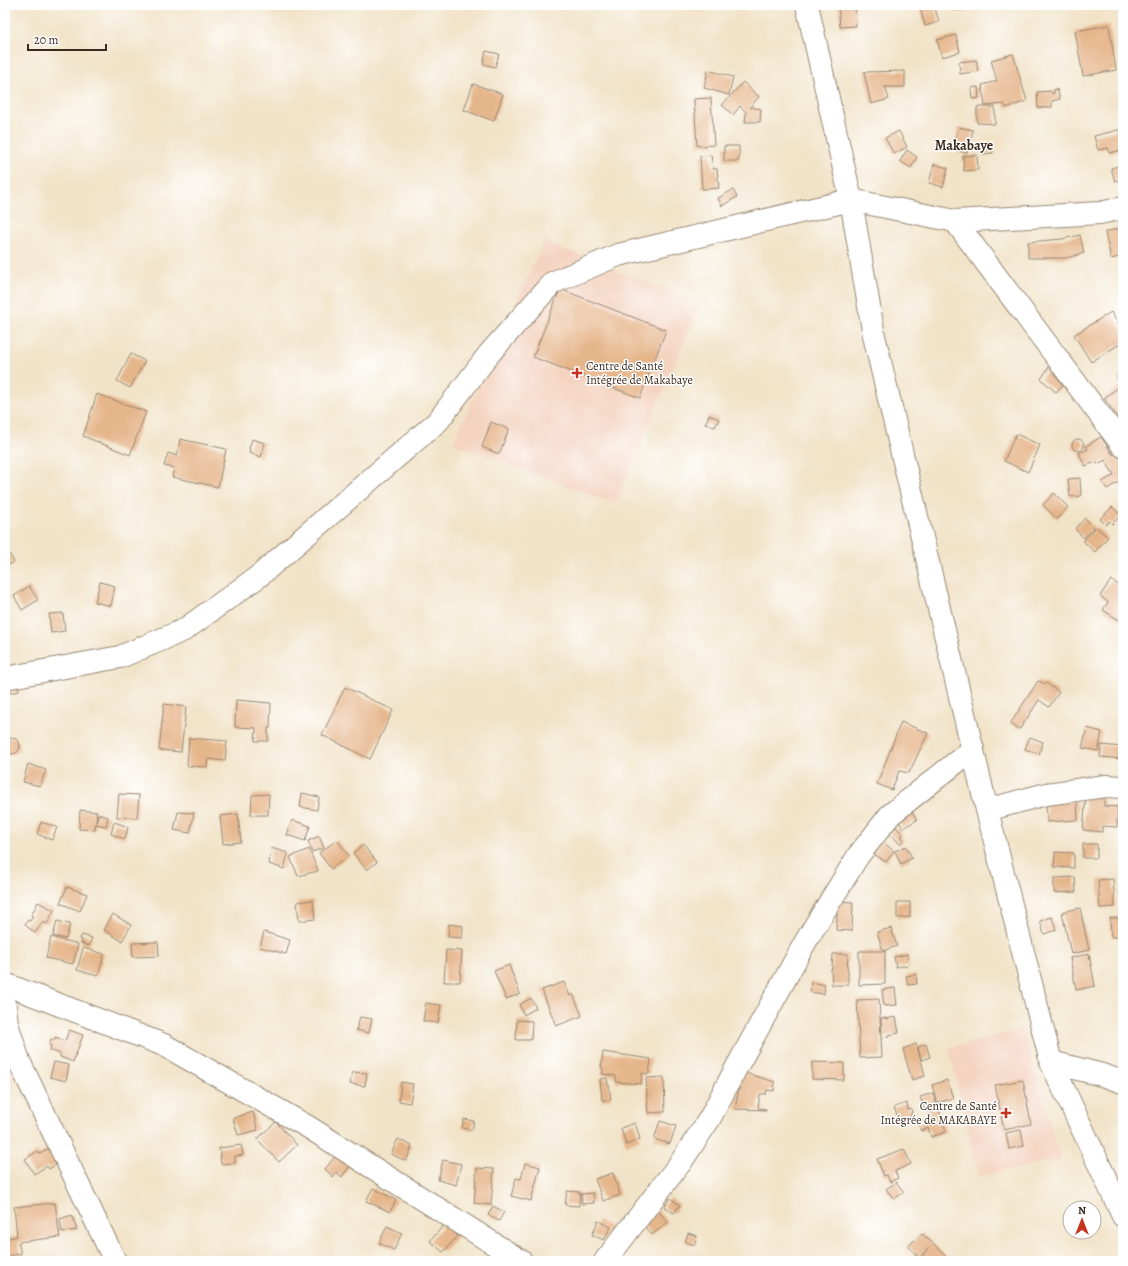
<svg xmlns="http://www.w3.org/2000/svg" width="1128" height="1266" font-family="Alegreya,serif">
  <style>
    .built { fill: #f4d3c0 }
    .building { fill: #e6b68b }
    .lines { fill: none; stroke-linecap: round; stroke-linejoin: round }
    .minor-casing { stroke: #968673; stroke-width: 24 }
    .minor { stroke: #fff; stroke-width: 22 }
    .poi-dot { fill: #c8321e; stroke: #fff; stroke-width: 1.5 }
    .labels { text-anchor: middle; stroke-width: 3; stroke-linejoin: round; paint-order: stroke }
    .poi-label { font-size: 12px; fill: #3b2a1e; stroke: #fff; text-anchor: start }
    .quarter-label { font-size: 14px; font-weight: bold; fill: #3b2a1e; stroke: #fff }
  </style>
  <rect width="100%" height="100%" fill="#fff"/>
  <filter id="ink" filterUnits="userSpaceOnUse"><feTurbulence type="fractalNoise" baseFrequency=".025" numOctaves="2"/><feDisplacementMap in="SourceGraphic" scale="8" xChannelSelector="R" yChannelSelector="G"/><feConvolveMatrix kernelMatrix="1 2 1 2 8 2 1 2 1" color-interpolation-filters="sRGB"/></filter>
  <filter id="wash" filterUnits="userSpaceOnUse"><feTurbulence type="fractalNoise" baseFrequency=".012" numOctaves="4" result="noise"/><feDisplacementMap in="SourceGraphic" scale="16" xChannelSelector="R" yChannelSelector="G"/><feGaussianBlur stdDeviation="0.9" result="paint"/><feColorMatrix in="noise" values="0 0 0 0 0 0 0 0 0 0 0 0 0 0 0 0 0 1.4 0 .05"/><feComposite in="paint" operator="in"/></filter>
  <g filter="url(#wash)">
    <rect width="100%" height="100%" fill="#f1e3c8"/>
    <path class="built" d="M544 241 700 304 615 504 453 443Z
      M1023 1029 1061 1159 979 1176 949 1048Z"/>
    <g id="blocks">
      <path class="building" d="M838 5H855L856 26 840 27Z
        M934 5 939 22 925 26 920 8Z
        M953 5H966V10H953Z
        M1109 25 1116 70 1083 76 1075 31Z
        M956 35 960 52 942 57 937 40Z
        M486 51 499 54 495 67 483 64Z
        M1013 54 1027 101 1006 108 1004 104 985 106 982 85 997 81 991 60Z
        M976 60 978 71 960 74 959 62Z
        M708 70 733 77 729 95 704 88Z
        M905 71V87H885L889 99 871 104 864 72Z
        M743 82 759 97 750 107 761 109 760 122H745L746 112 740 106 733 115 722 105Z
        M473 84 503 94 494 121 464 110Z
        M978 87 979 98 972 99 971 88Z
        M1057 89 1060 99 1052 101V107L1038 108 1037 92 1051 91 1052 94 1054 93V90Z
        M711 98 714 145 697 146 694 99Z
        M977 107H995V124L977 123Z
        M959 127 973 130 967 153 953 150Z
        M1122 129 1123 150 1109 153 1108 148 1098 150 1094 136Z
        M899 131 907 147 894 154 885 138Z
        M987 144 992 145 993 153 982 154V148Z
        M724 146H739V161H724Z
        M907 150 917 157 911 168 900 161Z
        M711 155 713 169H717L719 188 702 189 700 156Z
        M977 155 978 170 964 171 963 156Z
        M934 164 948 168 943 187 929 183Z
        M1123 165V179L1115 181 1111 168Z
        M733 190 737 197 722 206 718 198Z
        M1123 227V256L1111 259 1105 232Z
        M1080 235 1084 253 1066 258H1028V242L1062 239Z
        M560 289 666 330 640 398 533 357Z
        M1111 312 1123 332V342L1091 362 1074 335Z
        M131 354 145 361 130 388 117 381Z
        M1052 362 1066 382 1056 392 1041 379Z
        M1123 374V385L1117 378Z
        M1119 387 1123 392V422L1122 423 1104 398Z
        M97 394 146 412 130 455 83 436Z
        M709 415 719 419 715 427 705 424Z
        M491 422 509 429 499 454 482 447Z
        M1016 434 1040 445 1028 472 1004 461Z
        M1101 437 1113 455 1117 452 1123 460V481L1120 483 1119 482 1107 489 1102 482 1114 475 1105 460 1098 464 1096 462 1085 466 1079 453 1088 449 1086 446Z
        M1072 445a6 6 0 1 1 12 0a6 6 0 1 1-12 0Z
        M180 439 226 449 218 487 172 477 174 468 164 466 168 453 177 456Z
        M252 439 265 443 261 457 249 453 250 449H249Z
        M1080 478 1081 496 1070 497 1068 479Z
        M1054 493 1068 507 1057 519 1043 505Z
        M1112 507 1121 515 1112 524 1109 521 1106 525 1100 519Z
        M1085 518 1094 527 1084 538 1075 529Z
        M1096 527 1108 537 1095 552 1083 541Z
        M5 546 14 562 5 567Z
        M1111 580 1123 588V612L1121 615H1122L1119 620 1103 610 1108 602 1100 596Z
        M100 582 115 586 111 606 95 602Z
        M29 586 38 600 22 610 14 596Z
        M63 613 65 631 51 633 49 614Z
        M1038 681 1046 684V683L1059 692 1049 707 1039 700 1020 729 1010 724Z
        M18 684 19 691 8 693 9 695 5 696V686Z
        M345 687 393 710 370 759 322 735Z
        M236 700 271 703 270 728H268V741H255L256 728 235 727Z
        M164 704 186 707 181 752 159 750Z
        M901 722 928 733 909 773 899 771 892 790 877 784Z
        M1087 728 1102 732 1098 751 1082 748Z
        M1030 737 1043 742 1039 754 1025 749Z
        M189 738 227 741 225 761 208 759 207 767 187 766Z
        M4 746a8 8 0 1 1 16 0a8 8 0 1 1-16 0Z
        M1101 745 1123 747V759L1100 757Z
        M28 764 46 770 40 786 23 782Z
        M302 793 319 797 317 810 300 807Z
        M119 794 139 795 137 818 117 817Z
        M269 794 268 815H251L252 795Z
        M1086 796 1104 797V806L1118 807 1117 827 1102 826V832L1083 830Z
        M1077 801 1078 820 1047 822 1046 803Z
        M909 806 917 820 903 828 895 815Z
        M80 810 97 812 95 830 79 829Z
        M178 812 194 813 190 833 174 830Z
        M98 814 108 817 106 826 96 824Z
        M238 814 241 842 223 844 220 816Z
        M292 820 310 826 305 841 287 835Z
        M41 822 57 827 52 840 37 834Z
        M114 822 128 827 125 839 111 834Z
        M896 827 903 835 901 836 904 840 900 844 890 833Z
        M319 836 324 848 312 852 308 841Z
        M337 840 349 856 331 869 319 853Z
        M880 840 894 851 886 862 871 852Z
        M1083 844H1097V858H1083Z
        M363 845 377 862 367 870 353 853Z
        M906 846 912 858 901 864 895 851Z
        M271 848 288 853 284 869 269 864Z
        M309 849 318 871 298 876 290 857Z
        M1055 852 1074 853V868L1054 867Z
        M1075 877 1076 892 1054 893V878Z
        M1113 879 1115 907 1100 908 1098 880Z
        M67 887 87 894 80 911 60 903Z
        M313 900 315 919 299 921 297 902Z
        M838 901 853 902 852 931 836 930Z
        M38 902 54 910 47 924 43 922 35 933 25 925 28 920 30 921 33 917 31 916Z
        M897 902H910V917L897 918Z
        M1080 908 1089 950 1071 954 1062 912Z
        M113 914 131 925 122 941 104 930Z
        M1052 917 1056 930 1044 934 1040 921Z
        M1110 918H1123V937H1111Z
        M57 921 70 924 66 939 53 936Z
        M449 924 463 926 462 938 448 937Z
        M891 928 897 946 883 951 877 932Z
        M264 932 290 940 286 954 260 947Z
        M82 935 92 938 89 946 81 943 82 940 80 939Z
        M51 937 78 944 73 964 46 958Z
        M158 942 159 956 133 957 132 943Z
        M83 948 104 954 98 976 77 970Z
        M446 950 462 951 460 982H444Z
        M859 951H885V984L859 985Z
        M833 954H848L847 969H848V985H832L831 969H832Z
        M908 954 909 965 896 967 894 957Z
        M1089 954 1095 986 1076 990 1070 958Z
        M509 965 520 994 506 999 494 971Z
        M916 974 917 984 908 985 906 976Z
        M564 982 570 996 573 994 582 1016 556 1026 542 990Z
        M811 982 825 985 824 994 810 992Z
        M895 988 897 1005 884 1006 882 990Z
        M531 998 536 1008 524 1015 519 1005Z
        M879 999 882 1057 860 1058 857 1000Z
        M426 1003 441 1005 438 1023 423 1021Z
        M360 1017 372 1019 369 1033 356 1030Z
        M896 1017 899 1033 888 1035V1037L882 1038 881 1018H886V1019Z
        M517 1020 532 1021 531 1040H516Z
        M69 1030 83 1035 73 1062 60 1057V1054L50 1050 51 1046 49 1045 51 1039 54 1041 55 1037 65 1041Z
        M916 1044 921 1060 918 1047 926 1044 930 1057 921 1060 925 1076 912 1080 903 1049Z
        M603 1052 651 1059 649 1074 642 1073 641 1084 616 1082V1076L602 1074 603 1068 601 1067Z
        M54 1062 69 1065 66 1081 50 1077Z
        M812 1062 844 1063V1080L812 1079Z
        M352 1072 367 1073 365 1086 350 1084Z
        M742 1072 775 1082 774 1091 767 1090 766 1094H760L758 1108 766 1109V1110L735 1109Z
        M664 1077 665 1112 648 1113 646 1078Z
        M607 1078 608 1085H609L611 1100H602L600 1079Z
        M947 1080 953 1098 937 1103 932 1085Z
        M1023 1080 1031 1124 1004 1130 995 1085Z
        M401 1082 413 1084 410 1103 399 1101Z
        M933 1093 946 1132 931 1137 928 1128 921 1131 918 1123 931 1118 928 1109H925L920 1097Z
        M907 1103 908 1110 911 1109 912 1113H911V1117L899 1121 894 1107Z
        M253 1112 258 1130 238 1135 233 1118Z
        M464 1119 474 1121 472 1130 462 1128Z
        M660 1121 676 1126 670 1144 654 1139Z
        M276 1122 297 1145 279 1162 257 1139Z
        M635 1123 640 1139 626 1145 621 1128Z
        M1021 1130 1024 1146 1009 1149 1006 1133Z
        M398 1139 412 1146 406 1161 391 1154Z
        M241 1145 243 1155 235 1156V1163L221 1164 219 1148Z
        M52 1146 62 1161 49 1169 47 1166 34 1174 25 1159 38 1151 40 1154Z
        M904 1149 911 1164 895 1171 898 1178 890 1182 887 1175 884 1176 877 1159Z
        M337 1154 350 1166 342 1177 336 1172 333 1177 325 1169Z
        M443 1160 461 1164 456 1185 438 1180Z
        M525 1163 540 1167 531 1201 511 1196 516 1178 521 1179Z
        M477 1168 494 1169 491 1205 474 1203Z
        M613 1173 620 1195 603 1201 595 1179Z
        M896 1182 904 1192 894 1199 886 1189Z
        M373 1188 396 1200 390 1212 366 1201Z
        M567 1191 580 1192 579 1206 565 1205Z
        M593 1193 594 1203 582 1204 581 1194Z
        M670 1198 680 1205 674 1213 664 1207Z
        M55 1203 60 1237 18 1242 21 1254 6 1256 5 1239 17 1236 14 1207Z
        M493 1206 504 1212 499 1221 488 1215Z
        M657 1210 668 1222 652 1235 642 1223Z
        M72 1215 77 1230 62 1232 60 1219Z
        M598 1221 611 1227 604 1240 592 1235Z
        M445 1224 458 1236 443 1252 430 1241Z
        M387 1226 402 1233 394 1250 379 1243Z
        M688 1233 697 1236 695 1245 685 1242Z
        M922 1234 934 1244 950 1261H929L923 1254 929 1248 919 1258 908 1246Z"/>
    </g>
  </g>
  <g filter="url(#ink)">
    <use href="#blocks" fill-opacity="0" stroke="#968673" stroke-width="1"/>
    <g class="lines">
      <g class="minor-casing">
        <path id="minor" d="M807 5 851 200 874 336 987 810 1051 1062 1123 1216
          M955 221 1123 446
          M5 678 120 657 184 630 259 576 438 421 489 354 552 283 618 255 851 200 955 221 1100 213 1123 208
          M987 810 1046 794 1106 786 1123 787
          M5 984 164 1045 310 1128 521 1261
          M5 1006 7 1024 19 1061 115 1261
          M1051 1062 1102 1075 1123 1082
          M605 1261 681 1162 710 1118 734 1072 807 939 858 856 890 815 973 749"/>
      </g>
      <use href="#minor" class="minor"/>
    </g>
  </g>
  <g class="poi-dot">
    <path d="M575 367h4v4h4v4h-4v4h-4v-4h-4v-4h4z"/>
    <path d="M1004 1107h4v4h4v4h-4v4h-4v-4h-4v-4h4z"/>
  </g>
  <g class="labels">
    <g class="poi-label">
      <text x="586" y="370">Centre de Santé<tspan x="586" dy="14">Intégrée de Makabaye</tspan></text>
      <text x="997" y="1110" text-anchor="end">Centre de Santé<tspan x="997" dy="14">Intégrée de MAKABAYE</tspan></text>
    </g>
    <g class="quarter-label">
      <text x="964" y="150">Makabaye</text>
    </g>
  </g>
  <rect width="1128" height="1266" fill="none" stroke="#fff" stroke-width="20"/>
  <g transform="translate(1082 1220)"><circle r="19" fill="#ffffff" stroke="#b1aaa5"/>
  <path d="M0-3L7 15L0 10L-7 15Z" fill="#c8321e"/>
  <text y="-6" font-size="11" font-weight="bold" text-anchor="middle" fill="#3b2a1e">N</text>
  </g>
  <path d="M28 44v6h78v-6" fill="none" stroke="#3b2a1e" stroke-width="2"/>
  <text x="34" y="44" font-size="12" fill="#3b2a1e" stroke="#ffffff" stroke-width="3" paint-order="stroke">20 m</text>
</svg>
